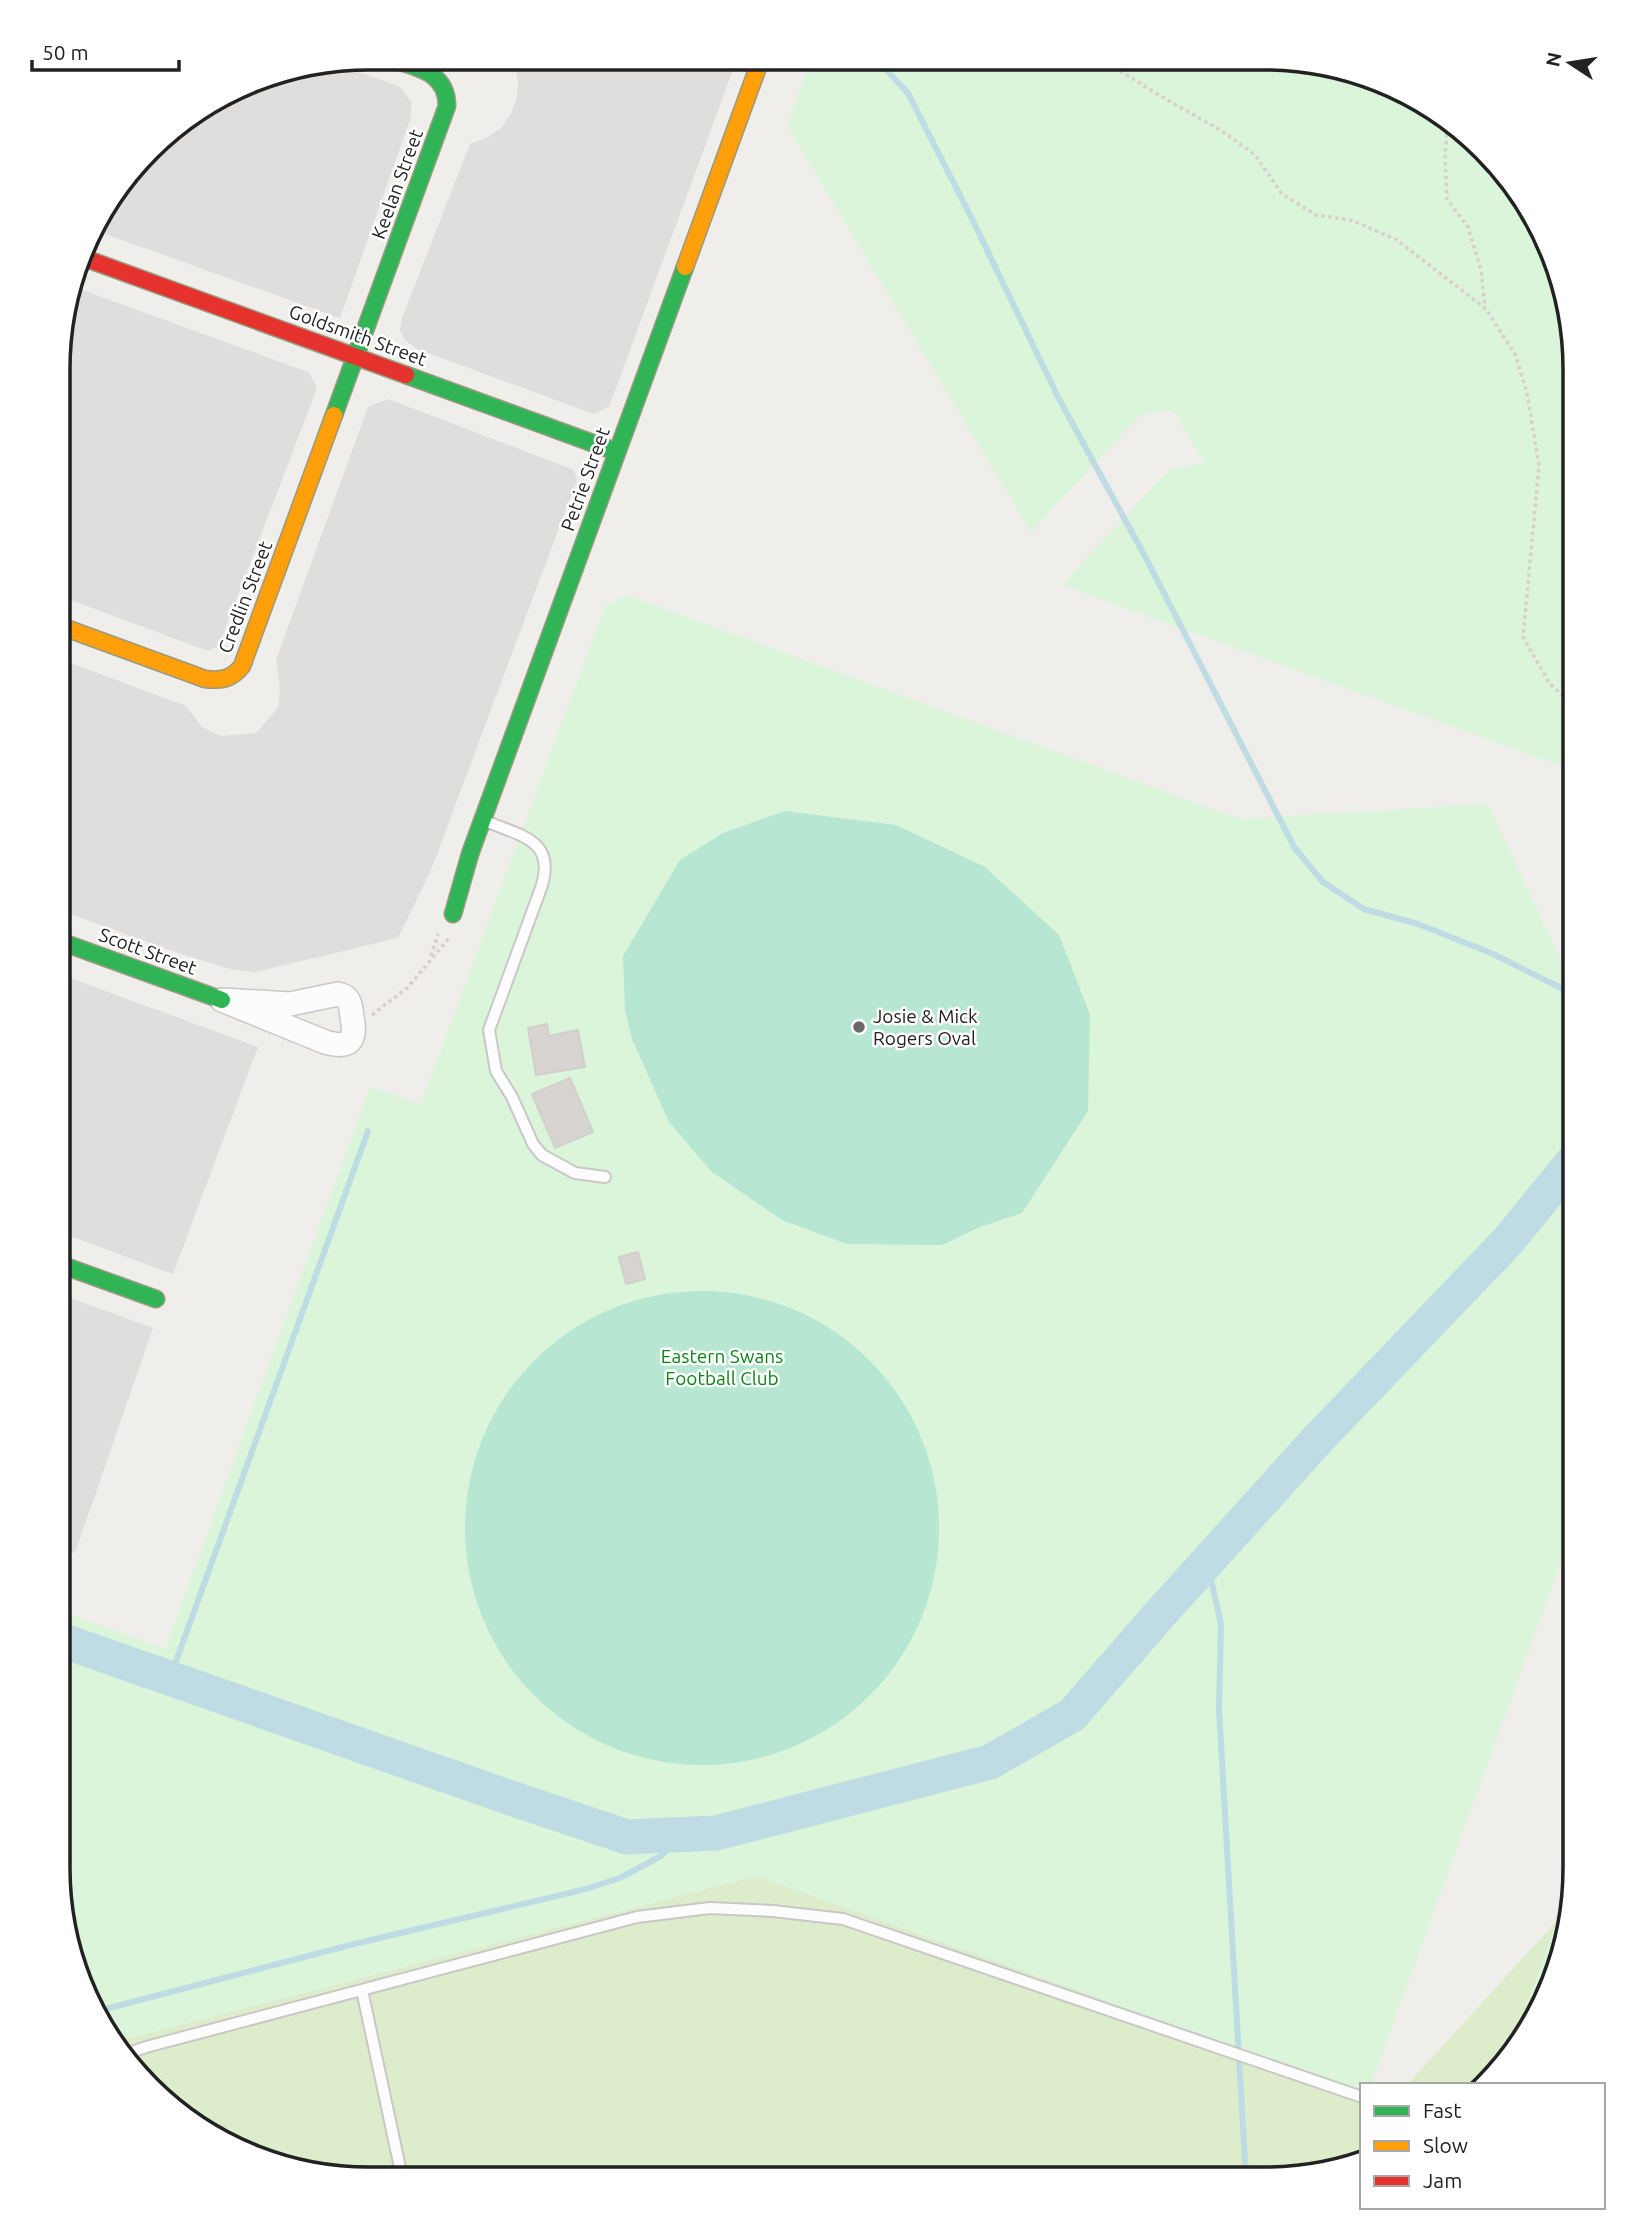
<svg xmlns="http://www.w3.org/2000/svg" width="1633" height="2237" font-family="Ubuntu,sans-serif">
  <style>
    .residential { fill: #dfdedc }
    .grass { fill: #ddeccb }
    .park { fill: #daf5da }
    .pitch { fill: #b7e6d2 }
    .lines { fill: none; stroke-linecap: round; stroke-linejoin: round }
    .stream { stroke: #bfdbe3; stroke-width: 6 }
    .river { stroke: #bfdbe3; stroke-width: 35 }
    .building { fill: #d7d4d2; stroke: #d3d0cc; stroke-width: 2 }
    .lane-casing { stroke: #c9c8c7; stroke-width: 14 }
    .street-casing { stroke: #c9c8c7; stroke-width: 26 }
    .fast-casing { stroke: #999a82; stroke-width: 19 }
    .slow-casing { stroke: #999a82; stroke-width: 19 }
    .jam-casing { stroke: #999a82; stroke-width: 19 }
    .path { stroke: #dccecd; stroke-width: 3.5; stroke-dasharray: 3.5 3.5; stroke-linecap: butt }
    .lane { stroke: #fdfcfc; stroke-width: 10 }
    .street { stroke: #fdfcfc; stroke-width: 23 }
    .fast { stroke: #30b455; stroke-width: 16 }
    .slow { stroke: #ff9f0a; stroke-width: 16 }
    .jam { stroke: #e5322d; stroke-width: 16 }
    .poi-dot { fill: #6a6968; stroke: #fff; stroke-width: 2.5 }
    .labels { text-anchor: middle; stroke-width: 5; stroke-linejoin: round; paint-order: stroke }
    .street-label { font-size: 19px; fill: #222; stroke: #fff }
    .poi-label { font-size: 19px; fill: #222; stroke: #fff; text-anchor: start }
    .park-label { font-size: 19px; fill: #0c8416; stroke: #fff }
    .rim { fill: none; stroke: #222; stroke-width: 3.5 }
  </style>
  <rect width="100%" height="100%" fill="#f0eeeb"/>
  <path class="residential" d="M511 58 737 59 609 407 594 414 417 349 405 340 400 330 402 318 470 144 486 138 501 128 511 114 517 97 518 80 514 63Z
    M335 63 400 87 411 102V117L340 318 94 230 99 214 164 135 268 74Z
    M74 287 310 373 317 388 219 645 208 651 60 596V328Z
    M388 399 574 470 577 480 431 870 398 938 255 972 234 970 187 956 59 910 60 659 186 706 202 727 221 736 256 733 278 708 280 689 276 660 368 407Z
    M59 974 258 1047 173 1274 59 1232Z
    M59 1294 153 1328 75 1553 58 1547Z"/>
  <path class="grass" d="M757 1876 1362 2092V2157L1265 2179 328 2177 196 2127 135 2074 114 2042Z
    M1572 1904 1559 1969 1523 2041 1485 2085H1407Z"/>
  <path class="park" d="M811 59 1305 60 1437 110 1498 164 1543 231 1575 368V771L1062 585 1169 470 1205 463 1173 410 1140 415 1031 532 787 126Z
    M626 595 1240 819 1488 804 1575 990V1523L1371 2085H1362V2092L757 1876 114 2042 90 2006 58 1869V1610L165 1649 370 1087 421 1104 605 606Z
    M1575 1871C1575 1935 1548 2013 1506 2061Z"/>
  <path class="pitch" d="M785 811 896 825 985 867 1059 935 1090 1015 1088 1111 1022 1213 980 1227 942 1245 847 1244 782 1220 712 1172 669 1122 632 1039 625 1010 623 956 680 860 723 833Z
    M465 1528a237 237 0 1 1 474 0a237 237 0 1 1-474 0Z"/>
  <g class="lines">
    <path class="stream" d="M876 59 908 93 975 225 1058 397 1147 560 1294 847 1323 882 1364 909 1418 924 1491 953 1575 995
      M1207 1562 1221 1624 1219 1709 1246 2179
      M170 1678 368 1131
      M1566 1879 1575 1868
      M94 2012 354 1944 582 1890 620 1878 661 1856 682 1835"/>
    <path class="river" d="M58 1639 505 1796 627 1837 716 1833 990 1762 1072 1715 1160 1614 1318 1439 1507 1242 1575 1159"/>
  </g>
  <path class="building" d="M547 1024 549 1036 578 1030 585 1067 536 1075 528 1028Z
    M570 1078 593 1132 555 1148 532 1094Z
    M638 1252 645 1279 626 1284 619 1257Z"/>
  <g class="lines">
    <g class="lane-casing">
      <path id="lane" d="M485 821C521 836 557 840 541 888L489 1030 496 1071 512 1097 533 1144 542 1155 575 1173 605 1177
        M362 1990 402 2177
        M123 2055 146 2047 637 1917 710 1908 773 1911 843 1919 1362 2097"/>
    </g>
    <g class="street-casing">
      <path id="street" d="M338 994C343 996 345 995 348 1000 351 1004 351 1011 352 1017 357 1042 349 1049 325 1042L222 1000 290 1004Z"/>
    </g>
    <g class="fast-casing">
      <path id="fast" d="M406 375 617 452
        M334 415 447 106C447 71 415 67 387 58
        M453 914 470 854 685 267
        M59 941 222 1000
        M59 1264 156 1299"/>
    </g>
    <g class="slow-casing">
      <path id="slow" d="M685 267 761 59
        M60 626 205 679C221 681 232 679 242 666L334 415"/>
    </g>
    <g class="jam-casing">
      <path id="jam" d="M84 258 406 375"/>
    </g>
    <path class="path" d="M1102 60 1169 101 1222 131 1255 155 1282 194 1316 215 1351 220 1397 240 1486 309 1515 354 1527 393 1539 466 1523 637 1550 684 1575 706
      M1448 120 1445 156 1447 199 1468 227 1481 270 1485 307
      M431 956 438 934
      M372 1015 408 987 450 937"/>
    <use href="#lane" class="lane"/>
    <use href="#street" class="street"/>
    <use href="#fast" class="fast"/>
    <use href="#slow" class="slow"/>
    <use href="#jam" class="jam"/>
  </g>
  <circle class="poi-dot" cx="859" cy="1027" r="7"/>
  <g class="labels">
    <g class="street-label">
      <text transform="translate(397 184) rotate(-70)" y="7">Keelan Street</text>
      <text transform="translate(358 335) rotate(20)" y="7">Goldsmith Street</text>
      <text transform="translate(585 479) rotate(-70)" y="7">Petrie Street</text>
      <text transform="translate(245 597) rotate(-69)" y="7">Credlin Street</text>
      <text transform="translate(148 951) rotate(20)" y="7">Scott Street</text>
    </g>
    <g class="poi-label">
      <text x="873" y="1023">Josie &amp; Mick<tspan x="873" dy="22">Rogers Oval</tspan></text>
    </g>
    <g class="park-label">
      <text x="722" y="1363">Eastern Swans<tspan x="722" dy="22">Football Club</tspan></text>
    </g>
  </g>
  <path d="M0 0H1633V2237H0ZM369 70H1264A299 299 0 0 1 1563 369V1868A299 299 0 0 1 1264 2167H369A299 299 0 0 1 70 1868V369A299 299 0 0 1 369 70Z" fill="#fff" fill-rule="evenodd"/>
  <path class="rim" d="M369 70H1264A299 299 0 0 1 1563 369V1868A299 299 0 0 1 1264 2167H369A299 299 0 0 1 70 1868V369A299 299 0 0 1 369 70Z"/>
  <rect x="1360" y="2083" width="245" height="126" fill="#ffffff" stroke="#a7a7a7" stroke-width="2"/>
  <rect x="1374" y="2106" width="35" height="10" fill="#30b455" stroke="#a7a7a7" stroke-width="2"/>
  <text x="1423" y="2118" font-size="21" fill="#222222">Fast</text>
  <rect x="1374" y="2141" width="35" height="10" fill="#ff9f0a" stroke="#a7a7a7" stroke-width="2"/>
  <text x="1423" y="2153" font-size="21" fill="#222222">Slow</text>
  <rect x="1374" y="2176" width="35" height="10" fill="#e5322d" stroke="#a7a7a7" stroke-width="2"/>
  <text x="1423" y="2188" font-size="21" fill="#222222">Jam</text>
  <g transform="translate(1570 63) rotate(282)" stroke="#ffffff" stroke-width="5" paint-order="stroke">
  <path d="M0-5L12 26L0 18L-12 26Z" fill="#222222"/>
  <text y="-10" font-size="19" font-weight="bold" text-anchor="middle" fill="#222222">N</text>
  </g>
  <path d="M32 60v10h147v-10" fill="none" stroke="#222222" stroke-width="3.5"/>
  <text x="42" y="60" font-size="21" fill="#222222" stroke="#ffffff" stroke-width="5" paint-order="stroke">50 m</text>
</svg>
